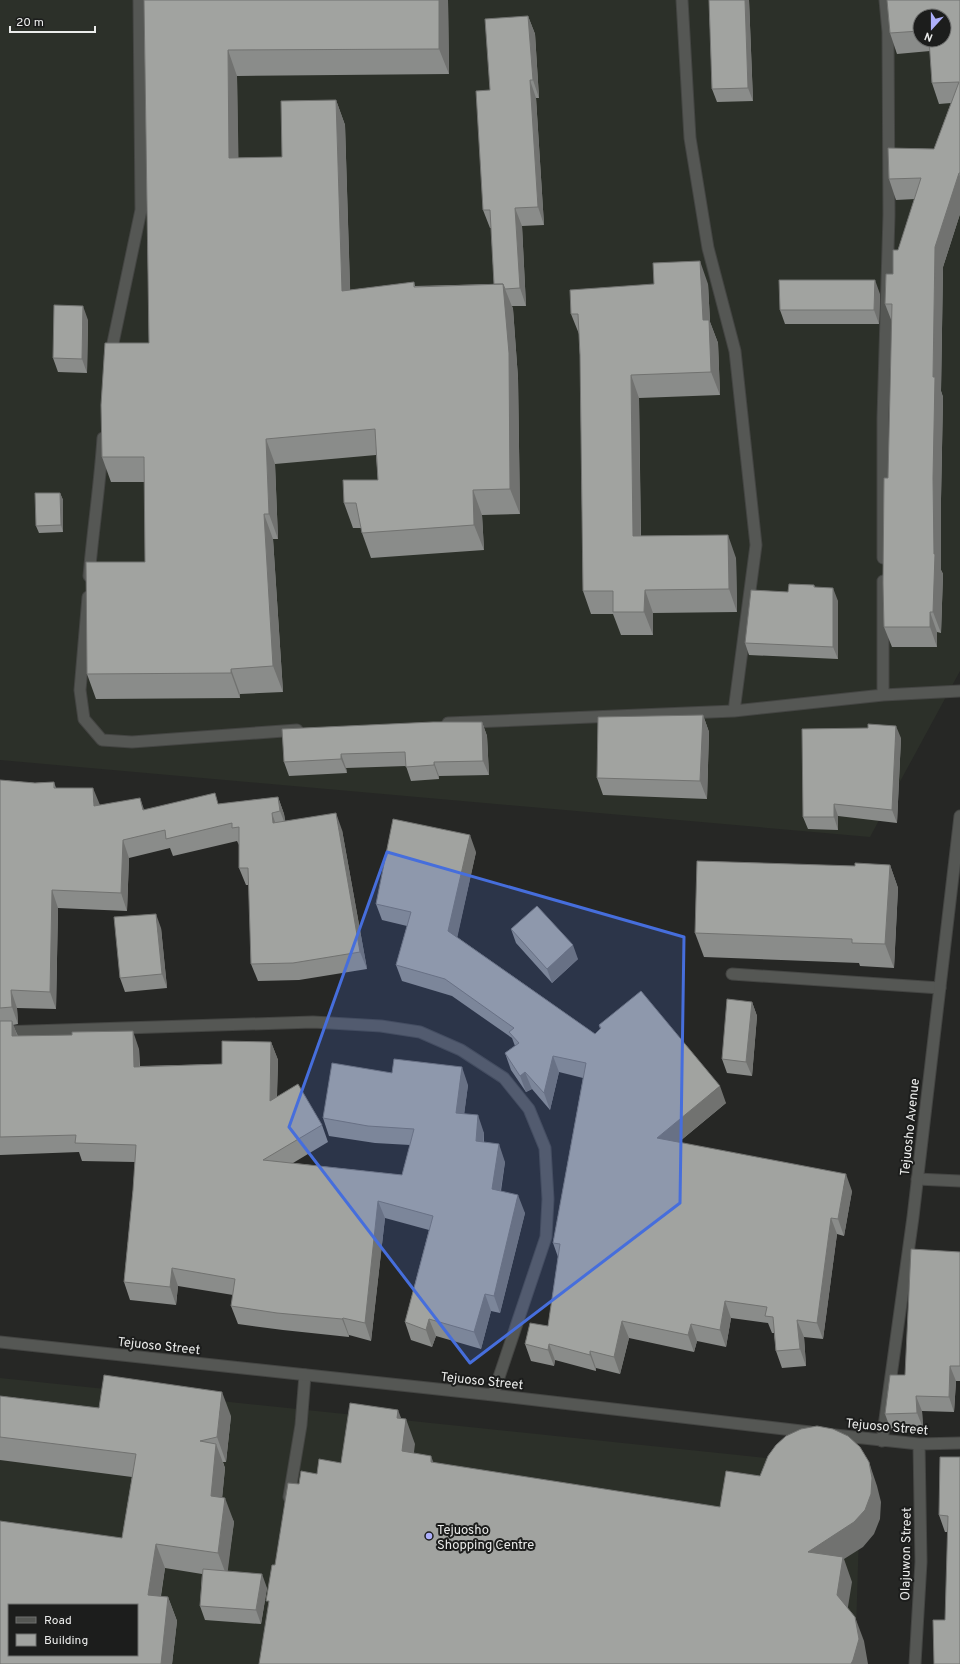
<svg xmlns="http://www.w3.org/2000/svg" width="960" height="1664" font-family="Overpass,sans-serif">
  <style>
    .built { fill: #2c3029; fill-rule: evenodd }
    .lines { fill: none; stroke-linecap: round; stroke-linejoin: round }
    .service-casing { stroke: #444543; stroke-width: 13 }
    .minor-casing { stroke: #444543; stroke-width: 13 }
    .service { stroke: #555754; stroke-width: 11 }
    .minor { stroke: #555754; stroke-width: 11 }
    .wall { fill: #8a8c8a; fill-rule: evenodd }
    .shaded-wall { fill: #717270 }
    .building { fill: #a1a3a0; stroke: #717270; fill-rule: evenodd }
    .marked { fill: #466edc; fill-opacity: 0.2; stroke: #466edc; stroke-width: 3; stroke-linejoin: round }
    .poi-dot { fill: #adaffb; stroke: #1c1d1c; stroke-width: 1.5 }
    .labels { text-anchor: middle; stroke-width: 4; stroke-linejoin: round; paint-order: stroke }
    .street-label { font-size: 13px; fill: #ebeceb; stroke: #1c1d1c }
    .poi-label { font-size: 13px; fill: #ebeceb; stroke: #1c1d1c; text-anchor: start }
  </style>
  <rect width="100%" height="100%" fill="#262725"/>
  <path class="built" d="M0 0H960V671L870 837 0 760ZM920 16H944V40H920Z
    M0 1378 861 1468 855 1664H0ZM9 1605H137V1655H9Z"/>
  <g class="lines">
    <g class="service-casing">
      <path id="service" d="M682 0 690 138 708 248 735 351 756 545 734 711
        M110 357 141 210 139 0
        M883 558V418L889 215 888 32 885 0
        M89 576C93 530 100 484 103 438
        M88 597 80 690 84 719 102 740 132 742 297 730
        M883 695V581
        M448 723 734 711 883 695 960 691
        M732 974 940 988
        M917 1179 960 1181
        M289 1497 301 1425 305 1375"/>
    </g>
    <g class="minor-casing">
      <path id="minor" d="M0 1032 313 1022 381 1026 420 1032 461 1050 504 1078 529 1109 545 1148 548 1199 546 1237 493 1395
        M0 1342 493 1395 810 1432
        M835 1435 919 1444 960 1443
        M882 1441 913 1217 960 816
        M915 1664 921 1562 919 1444"/>
    </g>
    <use href="#service" class="service"/>
    <use href="#minor" class="minor"/>
  </g>
  <path class="wall" d="M144 0H448L449 74 237 76 238 158 282 157 336 100 345 125 350 290 414 282 415 286 494 284 491 228H490L483 210 490 90 528 16 535 34 539 98H536L544 225 522 226 526 306H512L513 309 518 378 520 514 482 515 484 550 371 558 362 533 361 528H353L344 503 378 480 376 455 275 464 278 539H273L283 692 240 694V698L96 699 87 674 145 562V482H111L102 457 149 343Z
    M709 0H749L753 101 717 102 712 89Z
    M887 0H960V214L943 267 941 391 943 397 941 499V570L943 574 941 633 937 632V647H892L884 627 883 583 884 478H888L892 322 885 304 886 274H893V250H898L915 199 896 200 889 179 888 148 934 149 951 103 939 104 932 83 930 51 897 54 890 33ZM920 16H944V40H920Z
    M708 284 710 322 718 343 720 395 639 398 641 536 736 558 737 612 653 613V635H621L613 614H591L583 591 580 355 579 334 571 314Z
    M880 294 879 324H785L780 310Z
    M88 320 87 373 58 372 53 358Z
    M60 493 63 500V532L39 533 36 526Z
    M814 585 815 587 838 601V659L749 655 745 643 788 592Z
    M703 715 709 732 707 799 603 795 597 778Z
    M482 722 487 736 489 775 439 776V779L411 781 406 766 346 768 347 773 289 776 284 762Z
    M901 738 897 823 838 816V830L808 829 803 817Z
    M0 780 35 783 54 782 56 788 100 805 145 810 219 804 278 797 284 814 285 821 342 830 367 969 299 980 258 981 251 964 249 885H246L239 868V845L237 841 173 856 170 848 129 858 127 911 58 908 56 1009 17 1008 18 1024 13 1025 18 1036 139 1049 140 1066 222 1064 271 1042 278 1060 277 1097 322 1125 328 1142 293 1163 402 1175 410 1145 375 1143 329 1136 323 1118 392 1073 468 1085 464 1114 484 1133V1142L505 1162 501 1191 525 1213 500 1313 491 1311 481 1349 436 1336 432 1347 411 1340 405 1322 429 1230 385 1218 371 1341 349 1335V1337L283 1330 238 1324 231 1306 233 1295 178 1286 176 1305 130 1300 124 1282 133 1190 135 1162 82 1161 79 1152 0 1155Z
    M476 852 457 937 595 1034 600 1029 599 1025 726 1103 679 1142 852 1191 844 1236 837 1234 823 1339 804 1337 806 1366 782 1368 776 1351 774 1333H772L768 1323 731 1318 726 1347 697 1341 694 1352 629 1338 620 1374 596 1368V1371L555 1360 554 1366 531 1361 525 1344 548 1326 558 1257 553 1243 583 1078 559 1072 550 1110 532 1089 526 1092 511 1070 505 1053 515 1046 512 1038 452 996 402 981 396 965 407 926 382 920 376 904Z
    M890 865 898 888 894 968 860 966 859 963 704 957 695 933 855 866Z
    M161 928 167 988 125 992 120 978Z
    M511 929 578 959 552 983 516 943Z
    M752 1002 757 1016 752 1076 727 1073 722 1059Z
    M960 1252V1381H956L954 1412 922 1411 923 1428 891 1430 885 1414 905 1375Z
    M0 1396 99 1408 231 1416 226 1462H223L225 1468 222 1498 234 1522 227 1571 267 1588 261 1624 205 1620 200 1606 202 1574 165 1568 161 1596 168 1597 177 1621 172 1664H0L122 1538 132 1477 0 1460Z
    M960 1457 947 1532H945L939 1515Z"/>
  <path class="shaded-wall" d="M439 0H448L449 74 439 49Z
    M745 0H749L753 101 748 88Z
    M528 16 535 34 539 98 533 80Z
    M228 50 237 76 239 184 229 158Z
    M530 80 536 98 544 225 538 207Z
    M336 100 345 125 351 316 342 291Z
    M959 173 960 176V214L943 267 941 391 943 397 941 499V570L943 574 941 633 933 612V377L935 247Z
    M515 208 522 226 526 306 520 288Z
    M700 261 708 284 710 322 718 343 720 395 711 372 703 320Z
    M875 280 880 294 879 324 874 310Z
    M503 284 513 309 518 378 520 514 510 489Z
    M83 306 88 320 87 373 82 359Z
    M631 375 639 398 641 559 633 536Z
    M266 439 275 464 278 539 269 514Z
    M473 490 482 515 484 550 474 525Z
    M60 493 63 500V532L61 525Z
    M264 514 273 539 283 692 273 666Z
    M728 535 736 558 737 612 729 589Z
    M833 588 838 601V659L833 647Z
    M645 590 653 613V635L644 612Z
    M930 612 937 632V647L930 627Z
    M231 669 240 694V698L231 673Z
    M703 715 709 732 707 799 700 781Z
    M482 722 487 736 489 775 483 761Z
    M896 726 901 738 897 823 892 810Z
    M341 754 346 768 347 773 341 759Z
    M434 762 439 776V779L434 765Z
    M93 788 100 805 94 806Z
    M278 797 284 814 287 829 280 811Z
    M140 798 146 815 143 810Z
    M834 804 838 816V830L834 817Z
    M272 813 278 831 273 823Z
    M336 813 342 830 367 969 360 952Z
    M470 835 476 852 455 948 448 931Z
    M123 840 129 858 127 911 121 893Z
    M890 865 898 888 894 968 885 944Z
    M52 890 58 908 56 1009 50 992Z
    M156 914 161 928 167 988 162 974Z
    M573 945 578 959 552 983 547 969Z
    M11 990 17 1008 18 1024 12 1007Z
    M752 1002 757 1016 752 1076 746 1062Z
    M12 1021 18 1038 12 1036Z
    M133 1031 139 1049 140 1084 134 1067Z
    M271 1042 278 1060 276 1119 270 1101Z
    M553 1056 559 1072 550 1110 544 1093Z
    M462 1067 468 1085 462 1131 456 1113Z
    M525 1072 532 1089 526 1092 520 1076Z
    M720 1086 726 1103 663 1155 657 1138Z
    M478 1115 484 1133 482 1158 476 1141Z
    M499 1144 505 1162 498 1206 492 1189Z
    M846 1174 852 1191 844 1236 838 1219Z
    M518 1195 525 1213 500 1313 494 1296Z
    M378 1201 385 1218 371 1341 365 1323Z
    M831 1218 837 1234 823 1339 817 1323Z
    M172 1268 178 1286 176 1305 170 1287Z
    M485 1294 491 1311 481 1349 474 1332Z
    M725 1301 731 1318 726 1347 720 1330Z
    M343 1318 349 1335V1337L342 1319Z
    M429 1319 436 1336 432 1347 426 1330Z
    M797 1320 804 1337 806 1366 800 1349Z
    M622 1321 629 1338 620 1374 614 1357Z
    M691 1324 697 1341 694 1352 688 1335Z
    M549 1344 555 1360 554 1366 548 1350Z
    M590 1351 596 1368V1371L590 1355Z
    M950 1366 956 1381 954 1412 949 1397Z
    M222 1392 231 1416 226 1462 217 1437Z
    M916 1396 922 1411 923 1428 917 1413Z
    M398 1410 405 1428 406 1419 415 1444 411 1476 402 1451 397 1418Z
    M216 1444 225 1468 220 1520 211 1496Z
    M431 1456 440 1480 431 1462Z
    M869 1462 877 1486 881 1502 880 1519 874 1534 863 1547 844 1559 852 1582 846 1619 808 1552Z
    M225 1498 234 1522 227 1577 218 1553Z
    M156 1544 165 1568 157 1619 148 1595Z
    M262 1574 267 1588 261 1624 256 1610Z
    M168 1597 177 1621 172 1664H161Z
    M855 1617 864 1641 868 1664H851Z"/>
  <path class="building" d="M144 0H439V49L228 50 229 158 282 157 281 101 336 100 342 291 414 282V287L503 284 509 353 510 489 473 490 474 525 362 533 356 503H344L343 480H378L375 429 266 439 269 514H264L273 666 231 669V673L87 674 86 562H145L144 457H102L101 405 105 343H149Z
    M709 0H745L748 88 712 89Z
    M887 0H960V173H959L935 247 933 377H935L933 478 934 554H935L933 612H930V627H884L883 583 884 478H888L892 304H885L886 274H893V250H898L921 178 889 179 888 148 934 149 959 82 932 83 929 40H944V16H920V31L890 33Z
    M528 16 533 80H530L538 207 515 208 520 288 505 289 503 284H494L490 210H483L476 91 490 90 485 19Z
    M700 261 703 320H709L711 372 631 375 633 536 728 535 729 589 645 590 644 612H613V591H583L580 355 578 314H571L570 290 654 284 653 263Z
    M779 280H875L874 310H780Z
    M54 305 83 306 82 359 53 358Z
    M35 493H60L61 525 36 526Z
    M789 584 814 585V587L833 588V647L745 643 751 590 788 592Z
    M703 715 700 781 597 778 598 717Z
    M433 722H482L483 761 434 762V765L406 767 405 752 341 754V759L284 762 282 729Z
    M868 724 896 726 892 810 834 804V817H803L802 729 868 728Z
    M0 780 35 783 54 782V788H93L94 806 140 798 143 810 215 793 218 804 278 797 280 811 272 813 273 823 336 813 360 952 293 963 251 964 248 868H239V827L232 828V823L166 839 165 830 123 840 121 893 52 890 50 992 11 990 12 1007 0 1008Z
    M393 819 470 835 448 931 595 1034 601 1028 599 1025 641 991 720 1086 657 1138 846 1174 838 1219 831 1218 817 1323 797 1320 800 1349 776 1351 773 1317 765 1316 767 1307 725 1301 720 1330 691 1324 688 1335 622 1321 614 1357 590 1351V1355L549 1344 548 1350 525 1344 530 1323 548 1326 560 1244 553 1243 586 1063 553 1056 544 1093 525 1072 520 1076 505 1053 519 1043 509 1032 514 1028 445 979 396 965 411 912 376 904Z
    M697 861 855 866V863L890 865 885 944 852 943V939L695 933Z
    M537 906 573 945 547 969 511 929Z
    M156 914 162 974 120 978 114 917Z
    M727 999 752 1002 746 1062 722 1059Z
    M0 1021H12V1036L72 1035V1032L133 1031 134 1067 222 1064V1041L271 1042 270 1101 298 1084 322 1125 263 1160 402 1175 414 1129 368 1126 323 1118 332 1063 392 1073 394 1059 462 1067 456 1113 478 1115 476 1141 499 1144 492 1189 518 1195 494 1296 485 1294 474 1332 429 1319 426 1330 405 1322 433 1216 378 1201 365 1323 343 1318 342 1319 277 1313 231 1306 235 1279 172 1268 170 1287 124 1282 133 1190 136 1145 75 1143 76 1135 0 1137Z
    M911 1249 960 1252V1366H950L949 1397 916 1396 917 1413 885 1414 890 1375H905Z
    M104 1375 222 1392 217 1437 200 1441 216 1444 211 1496 225 1498 218 1553 156 1544 148 1595 168 1597 161 1664H0V1521L122 1538 136 1454 0 1437V1396L99 1408ZM9 1605H137V1655H9Z
    M350 1403 398 1410 397 1418 406 1419 402 1451 431 1456V1462L720 1507 726 1471 760 1476 768 1456 776 1445 786 1436 801 1429 817 1426 833 1429 848 1436 860 1447 869 1462 872 1478 871 1494 865 1510 854 1522 808 1552 843 1557 837 1595 855 1617 859 1639 853 1660 851 1664H259L269 1601H266L272 1565H275L288 1483 299 1484 301 1471 317 1474 319 1459 341 1463Z
    M940 1457H960V1664H934L933 1620H945L948 1516 939 1515Z
    M203 1569 262 1574 256 1610 200 1606Z"/>
  <path class="marked" d="M387 852 684 937 680 1203 470 1363 289 1127Z"/>
  <circle class="poi-dot" cx="429" cy="1536" r="4"/>
  <g class="labels">
    <g class="street-label">
      <text transform="translate(909 1127) rotate(-84)" y="5">Tejuosho Avenue</text>
      <text transform="translate(159 1345) rotate(6)" y="5">Tejuoso Street</text>
      <text transform="translate(482 1380) rotate(6)" y="5">Tejuoso Street</text>
      <text transform="translate(887 1426) rotate(5)" y="5">Tejuoso Street</text>
      <text transform="translate(905 1554) rotate(-89)" y="5">Olajuwon Street</text>
    </g>
    <g class="poi-label">
      <text x="437" y="1534">Tejuosho<tspan x="437" dy="15">Shopping Centre</tspan></text>
    </g>
  </g>
  <rect x="8" y="1604" width="130" height="52" fill="#1c1d1c" stroke="#6f706f"/>
  <rect x="16" y="1617" width="20" height="6" fill="#555754" stroke="#6f706f"/>
  <text x="44" y="1624" font-size="12" fill="#ebeceb">Road</text>
  <rect x="16" y="1634" width="20" height="12" fill="#a1a3a0" stroke="#6f706f"/>
  <text x="44" y="1644" font-size="12" fill="#ebeceb">Building</text>
  <g transform="translate(932 28) rotate(201)"><circle r="19" fill="#1c1d1c" stroke="#6f706f"/>
  <path d="M0-3L7 15L0 10L-7 15Z" fill="#adaffb"/>
  <text y="-6" font-size="11" font-weight="bold" text-anchor="middle" fill="#ebeceb">N</text>
  </g>
  <path d="M10 26v6h85v-6" fill="none" stroke="#ebeceb" stroke-width="2"/>
  <text x="16" y="26" font-size="12" fill="#ebeceb" stroke="#1c1d1c" stroke-width="3" paint-order="stroke">20 m</text>
</svg>
